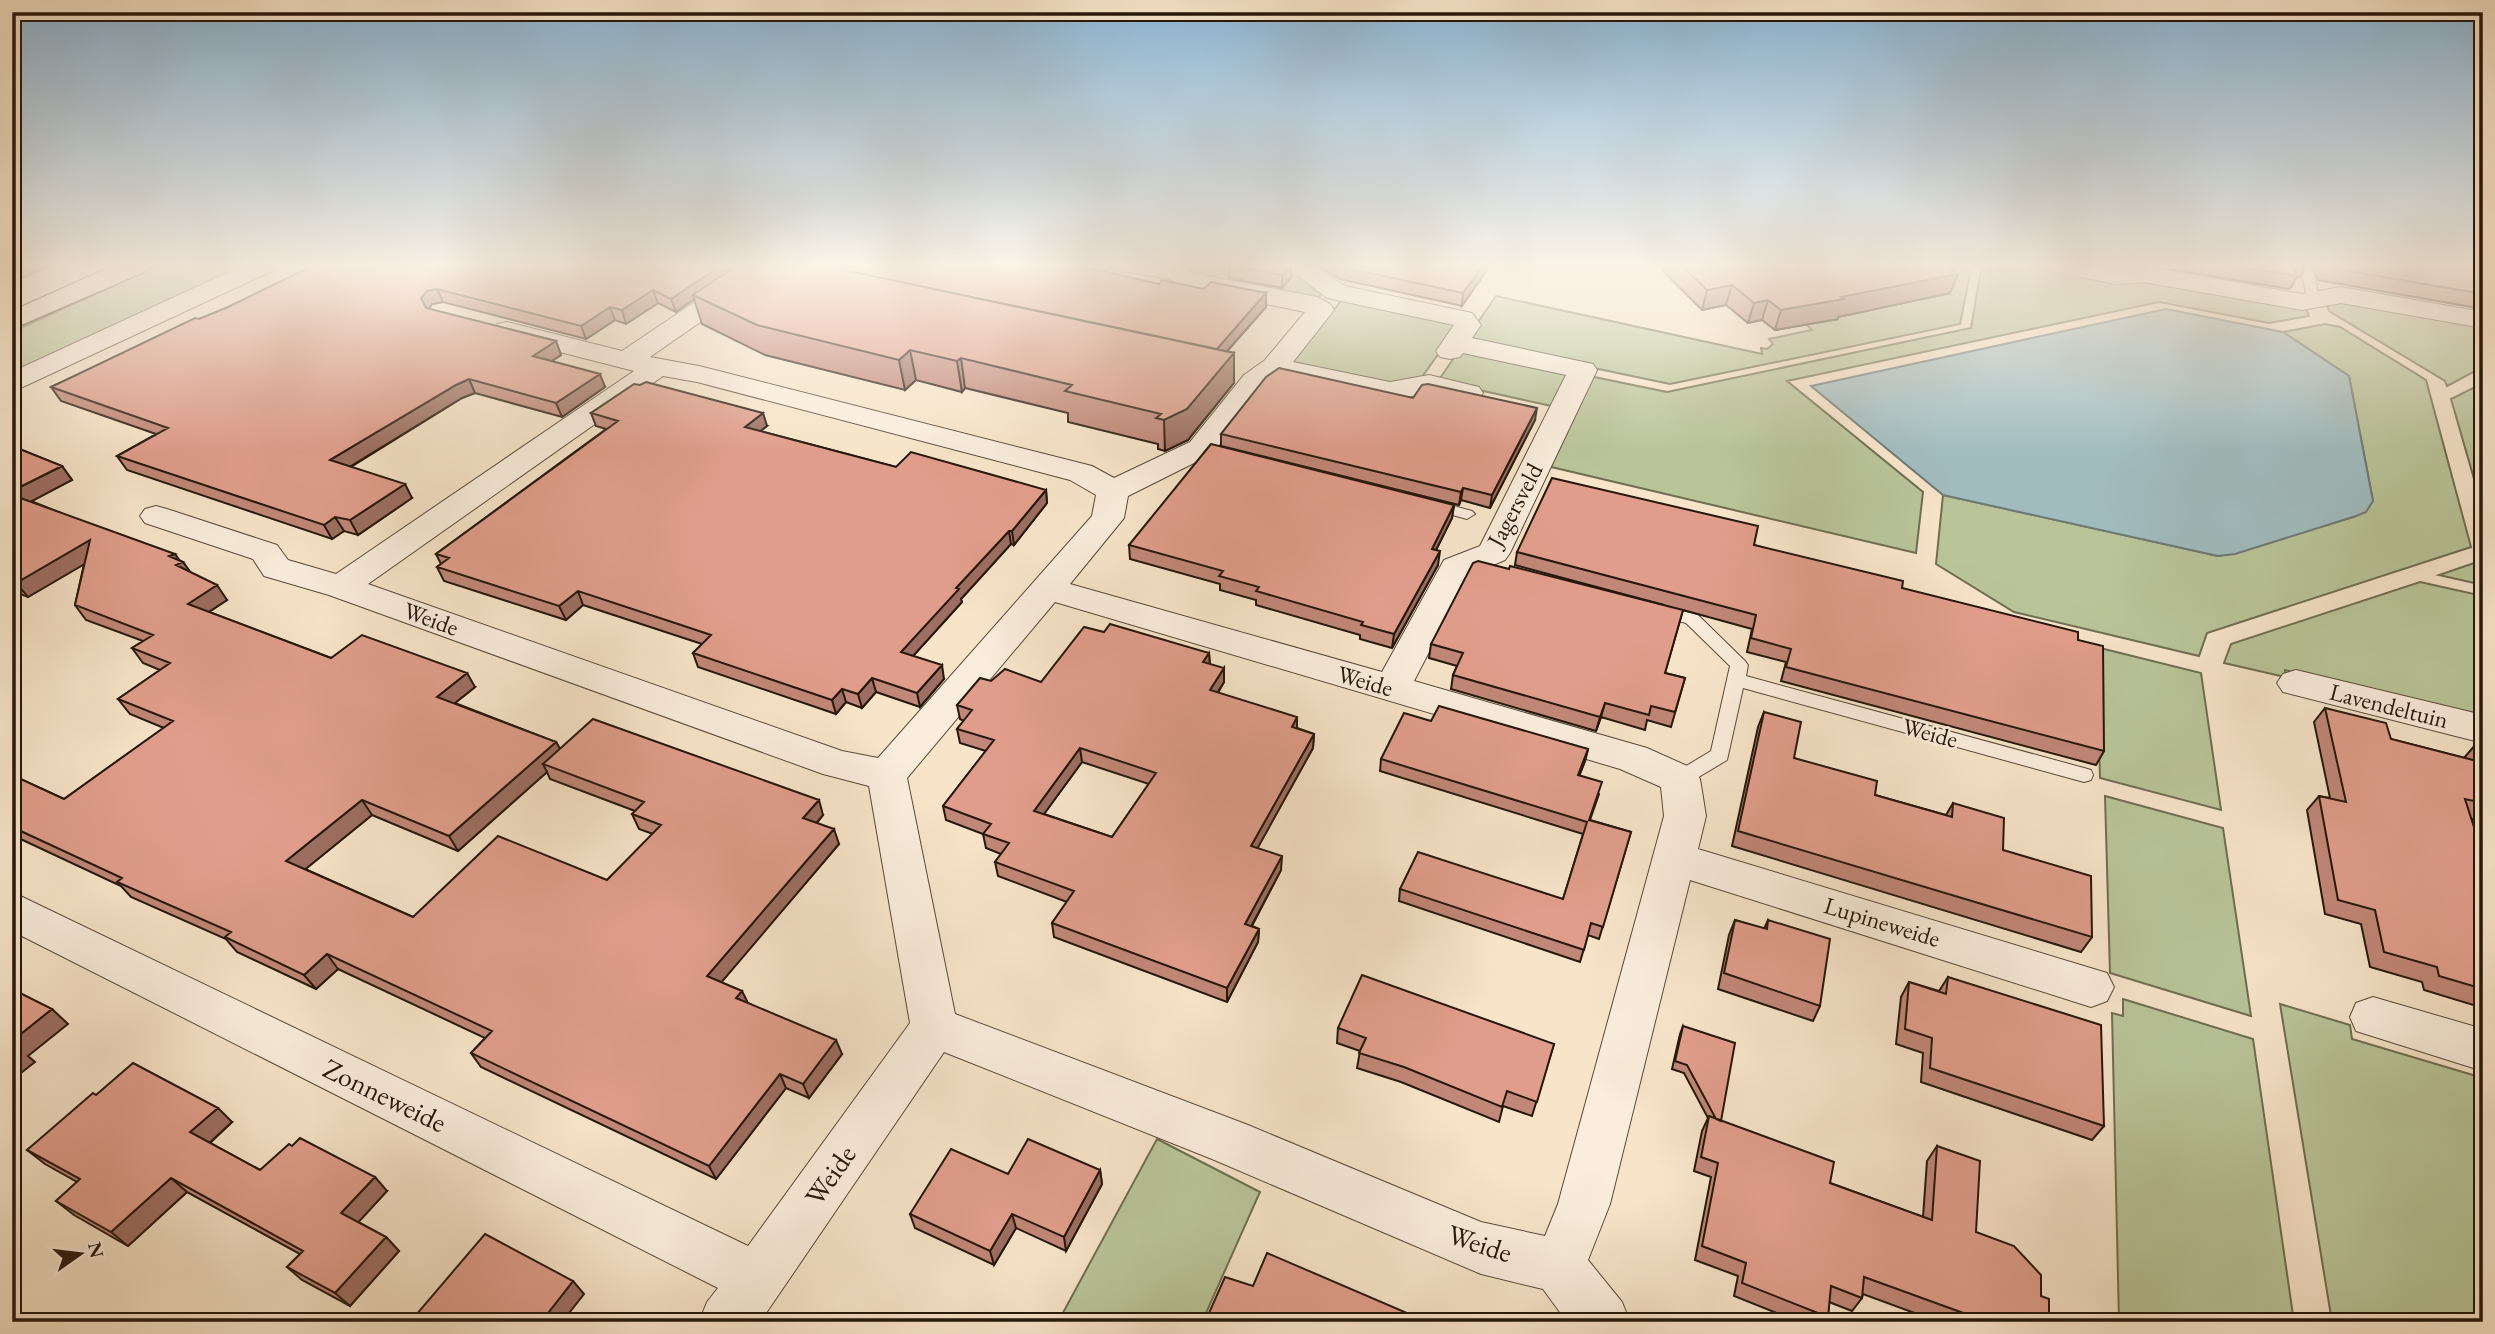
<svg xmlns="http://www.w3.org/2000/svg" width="2495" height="1334" font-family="'EB Garamond',serif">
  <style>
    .green { fill: #b9c599; stroke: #6f6e52; stroke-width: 2 }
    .water { fill: #a1bcbf; stroke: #6f7a77; stroke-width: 2 }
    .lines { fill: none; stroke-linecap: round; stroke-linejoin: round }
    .service-casing { stroke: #5a4a3a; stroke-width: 2 }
    .minor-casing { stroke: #5a4a3a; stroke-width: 2 }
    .secondary-casing { stroke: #25170b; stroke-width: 3 }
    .service { fill: #faeddc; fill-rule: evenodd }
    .minor { fill: #faeddc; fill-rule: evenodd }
    .secondary { fill: #faeddc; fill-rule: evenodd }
    .wall { fill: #c18778; stroke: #25170b; stroke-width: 2; fill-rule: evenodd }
    .shaded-wall { fill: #9d6e61; stroke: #25170b; stroke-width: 2 }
    .building { fill: #e09d8b; stroke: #25170b; stroke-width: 2; fill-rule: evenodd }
    .labels { text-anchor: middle; stroke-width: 5; stroke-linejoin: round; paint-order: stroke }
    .street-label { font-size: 24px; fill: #25170b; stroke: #faeddc }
    .near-street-label { font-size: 28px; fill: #25170b; stroke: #faeddc }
  </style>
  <rect width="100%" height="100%" fill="#f7e4c9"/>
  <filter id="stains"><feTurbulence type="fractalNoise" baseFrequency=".00286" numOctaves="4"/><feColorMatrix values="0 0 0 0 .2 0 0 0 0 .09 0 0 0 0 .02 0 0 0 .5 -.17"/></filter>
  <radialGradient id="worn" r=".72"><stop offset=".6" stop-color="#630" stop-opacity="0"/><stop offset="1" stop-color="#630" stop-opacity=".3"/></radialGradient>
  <path class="green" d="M161 264H255L12 376V332Z
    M1154 264H1259L1304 274 1313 290 1323 292 1318 298C1298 294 1278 288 1258 286 1240 284 1225 285 1209 276Z
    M1919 264H1972L1960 324 1670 384 1465 341 1496 296 1762 354 1761 348 1767 349 1773 344 1769 339 1812 330 1806 324 1836 320 1830 313 1904 290 1919 300 1949 294Z
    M1982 264H2027L2121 281 2147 277 2306 307 2309 316 2269 323 2159 302 1787 381 1923 492 1916 553 1547 466 1589 376 1667 392 1971 328Z
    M1344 297 1460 323 1422 377 1391 385 1292 363Z
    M2341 299 2483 324V367L2447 386 2445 381 2329 311 2326 302Z
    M2325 324 2340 327 2426 380 2471 547 2207 633 2199 656 2014 612 1936 564 1943 495 2218 556 2235 553 2356 516 2373 501 2349 376 2283 332Z
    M1460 349 1572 372 1556 407 1438 381Z
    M2483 383V510L2451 399Z
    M2483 560V585L2439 575Z
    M2420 582 2483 596V718L2285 670V677L2224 663 2231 644Z
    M2096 647 2201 673 2221 810 2100 778Z
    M2105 796 2223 828 2251 1016 2110 973Z
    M2123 999 2253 1039 2294 1322H2119L2112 1013 2123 1016Z
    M2280 1004 2350 1025 2352 1039 2483 1078V1322H2332Z
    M1157 1139 1260 1192 1202 1322H1058Z"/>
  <path class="water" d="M2166 309 2283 332 2349 376 2373 501 2366 512 2356 516 2235 554 2218 556 1943 495 1811 386Z"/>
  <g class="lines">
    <g class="service-casing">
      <path id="service" d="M2299 264H2311L2320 300 2318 303 2314 304 2308 300Z
        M1432 500 1472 511 1475 514 1467 519 1427 508 1424 505Z
        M1659 605 1698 615 1745 661 1748 665 1746 676 2084 768 2091 770 2093 775 2091 780 2084 782 1743 688 1727 760 1687 784H1673L1670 779 1673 774 1711 751 1730 666 1686 623 1653 614 1651 610 1653 606Z"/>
    </g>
    <g class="minor-casing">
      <path id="minor" d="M246 264H279L276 269 12 392V372Z
        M751 264H780L777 269 650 357 699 366 1092 466 1114 478 1190 442 1244 375 1265 360 1305 312 1188 288 1169 279 1112 269 1109 264H1176L1196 274 1317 297 1330 304 1334 310 1293 362 1390 382 1429 375 1479 387 1483 393 1479 399 1469 402 1429 393 1390 400 1280 376 1264 387 1212 454 1128 496 1124 518 1070 584 1382 672 1444 560 1480 546 1566 375 1463 353 1460 357 1450 359 1440 357 1436 351 1454 325 1327 298 1300 277 1270 269 1267 264H1312L1345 286 1472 313 1481 325 1472 338 1593 364 1597 370 1510 553 1505 560 1469 575 1414 681 1647 748 1694 769 1700 779 1706 816 1698 849 2107 973 2114 987 2107 1001 2091 1007 1690 880 1610 1204 1588 1260 1622 1302 1630 1322H1567L1543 1289 1481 1274 1212 1159 944 1052 760 1322H699L707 1302 718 1288 12 931V892L748 1246 910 1023 869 786 823 774 329 595 264 576 253 559 145 523 140 516 145 509 156 506 167 509 277 545 288 560 336 574 634 371 497 336 493 330 497 324 507 322 622 351ZM663 376 697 382 1070 480 1096 495 1092 516 878 758 842 751 368 584ZM1055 602 1620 769 1661 787 1664 816 1558 1204 1545 1236 1481 1222 1248 1125 955 1014 907 778Z
        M2038 264H2093L2116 268 2144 266 2302 294 2341 287 2483 312V328L2341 303 2302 310 2144 282 2116 284 2041 269Z
        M2296 670 2483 715V743L2283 692 2277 683 2283 674Z
        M2373 997 2483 1029V1071L2356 1031 2350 1017 2356 1003Z"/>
    </g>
    <g class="secondary-casing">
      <path id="secondary" d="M117 264H152L148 270 12 329V311Z"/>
    </g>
    <use href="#service" class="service"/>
    <use href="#minor" class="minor"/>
    <use href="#secondary" class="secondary"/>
  </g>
  <path class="wall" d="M317 264 1073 265 1159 284 1204 289 1266 293V307L1227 351 1234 353V383L1188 440 1165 451 1158 449V444L1068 422V413L965 388 962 392 916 380 905 390 765 355 702 324 694 299 676 312 658 303 626 324 615 320 586 339 443 302 432 304 429 309 556 341 561 355 552 361 605 387 562 417 475 393 462 398 351 467 412 498 358 535 344 531 332 539 127 470 117 456 156 434 61 401 51 387 199 319 226 308Z
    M1290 264 1291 277 1282 288 1229 278V265Z
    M1316 264H1491L1462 306 1340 279Z
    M1663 264H1957L1954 271 1950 293 1838 317V319L1775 330 1762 320 1748 323 1726 305 1702 310 1662 270Z
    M2138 264H2307L2300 277H2297L2290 289Z
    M2312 264H2483V309L2318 280Z
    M1413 398 1535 420 1490 508 1461 500 1459 505 1221 446V434Z
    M591 413 767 426 760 431 896 467 1046 490 1047 503 1014 545 1011 544 961 599 962 602 913 656 944 679 920 707 876 692 862 708 846 702 836 714 698 667 693 653 702 644 583 605 566 620 444 581 437 567 441 564 436 554 606 429 596 426Z
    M12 446 62 466 72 480 31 501 183 562 190 572 227 600 209 612 331 658 475 687 455 703 556 742 560 749 823 815 817 823 839 844 721 982 748 1003 842 1054 809 1098 786 1088 716 1179 481 1067 471 1053 485 1038 338 969 316 989 237 952 226 939 131 897 121 886 12 835V775L64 799 164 728 130 714 118 699 160 670 143 663 132 648 143 641 86 620 75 605 84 564 28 597 12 591ZM547 772 550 779 635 811 632 814 639 829 653 834 607 880 413 917 305 869 372 815 458 851Z
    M1454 505 1452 518 1436 550 1438 565 1392 648 1360 639V635L1256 605V600L1220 590V584L1130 559 1129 545Z
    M1754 545 2078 640 2104 751 2096 765 1781 681 1786 662 1747 652 1752 629 1683 610 1665 673 1685 678 1671 727 1647 720 1645 730 1601 717 1596 731 1451 689 1453 675 1457 666 1429 658 1431 644 1509 569 1664 605 1515 565 1517 552Z
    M1104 632 1209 653 1210 664 1224 682 1218 693 1297 728 1314 734 1313 748 1257 848 1281 870 1252 926 1259 929 1258 942 1227 1002 1054 937 1052 923 1067 902 998 876 995 862 1001 854 986 848 983 834 946 820 943 806 986 751 960 743 957 729 964 721 960 719 957 705 991 681 1041 682ZM1082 762 1149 784 1112 837 1044 814Z
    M2325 708 2391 739 2464 758 2476 744 2483 746V821L2472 819 2483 854V1008L2424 990 2422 982 2370 967 2361 924 2325 914 2307 810 2319 796 2330 798 2314 722Z
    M1764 712 1794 758 1875 795 1946 815 1953 803 2003 850 2092 937 2081 952 1732 846 1758 727Z
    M1431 721 1588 749 1585 761 1579 776 1599 794 1590 820 1631 832 1599 939 1588 935 1580 962 1399 901 1400 889 1563 899 1583 834 1380 771 1381 759Z
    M1735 920 1764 929 1768 920 1820 1006 1813 1021 1718 989 1729 935Z
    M1948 977 2104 1126 2092 1140 1921 1082 1923 1053 1896 1044 1901 997 1909 982 1939 991Z
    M1683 1026 1721 1121 1830 1183 1923 1217 1927 1161 1937 1146 1976 1232 2041 1296 2049 1322H1939L1863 1294 1862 1298 1852 1311 1829 1302 1828 1317 1824 1322H1799L1734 1296 1738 1276 1695 1260 1711 1177 1694 1171 1702 1131 1708 1118 1684 1073 1672 1069 1680 1034Z
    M1338 1028 1554 1044 1532 1116 1503 1106 1499 1122 1401 1082 1357 1068 1360 1051 1337 1043Z
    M96 1095 232 1122 210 1143 260 1170 387 1191 358 1222 386 1237 399 1251 350 1306 302 1280 287 1267 300 1254 187 1192 128 1246 74 1215 56 1201 77 1182 45 1164 27 1150Z
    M1100 1170 1102 1184 1066 1251 1016 1228 994 1265 915 1228 910 1214 1008 1174Z"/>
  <path class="shaded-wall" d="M14 264H56L12 282V265Z
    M723 264H746L693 295 694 299 676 312 671 299Z
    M1291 264V277L1282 288V275Z
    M1484 264H1491L1462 306 1463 293Z
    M1950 264H1957L1953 275 1958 274 1950 293 1838 317V319L1775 330 1781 310Z
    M1732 285 1726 305 1702 310 1707 290Z
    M437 289 443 302 432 304 427 312 421 298 427 291Z
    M653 290 658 303 626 324 622 310Z
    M1266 293V307L1214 366V352Z
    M1768 300 1762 320 1748 323 1754 303Z
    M610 307 615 320 586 339 581 326Z
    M556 341 561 355 539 369 533 356Z
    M910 350 916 380 905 390 899 360Z
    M1234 353V383L1188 440 1165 451 1164 420Z
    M961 358 965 388 962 392 957 361Z
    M600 374 605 387 562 417 556 403Z
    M469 379 475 393 462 398 338 474 330 460 456 385Z
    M1537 408 1535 420 1490 508 1492 495Z
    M763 413 767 426 749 440 745 427Z
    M62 466 72 480 19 508 12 499V491Z
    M405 484 412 498 358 535 350 520Z
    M1463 488 1461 500 1459 505 1461 492Z
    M1046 490 1047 503 1014 545 1012 531Z
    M1454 505 1452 518 1430 562 1432 549Z
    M335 517 344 531 332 539 324 525Z
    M1009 531 1011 544 961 599 962 602 904 666 901 652 956 588Z
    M90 540 100 555 28 597 16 583Z
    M1440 551 1438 565 1392 648 1394 634Z
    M175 554 181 562H183L193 576 179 570 169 556Z
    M217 585 227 600 198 619 188 604Z
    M578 591 583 605 566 620 559 606Z
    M1209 653 1210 667 1203 662Z
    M942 665 944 679 920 707 917 693Z
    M1224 668V682L1210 704V690Z
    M467 673 475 687 445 711 437 697Z
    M872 678 876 692 862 708 858 694Z
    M842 689 846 702 836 714 832 700Z
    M1605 703 1601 717 1596 731 1600 717Z
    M1297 717V731L1292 727Z
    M1314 734 1313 748 1251 860V846Z
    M556 742 564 756 543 764 547 772 458 851 449 836Z
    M1080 748 1082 762 1036 825 1034 811Z
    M1588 749 1585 761 1575 787 1578 775Z
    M362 800 372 815 297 876 286 861Z
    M819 800 823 815 808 833 803 818Z
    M834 829 839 844 714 991 707 976Z
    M1282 856 1281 870 1245 938V924Z
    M1259 929 1258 942 1227 1002V988Z
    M327 954 338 969 316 989 304 975Z
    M742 991 749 1005 736 998Z
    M52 1009 68 1024 28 1056 35 1062 12 1080V1041Z
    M836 1040 842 1054 809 1098 803 1084Z
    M780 1074 786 1088 716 1179 709 1166Z
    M218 1108 232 1122 205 1147 190 1132Z
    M1100 1170 1102 1184 1066 1251 1064 1237Z
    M375 1177 387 1191 354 1227 341 1213Z
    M171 1178 187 1192 128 1246 111 1232Z
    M1012 1214 1016 1228 994 1265 990 1251Z
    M386 1237 399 1251 350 1306 335 1293Z
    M573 1281 584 1294 562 1322H541Z"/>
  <path class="building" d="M317 264H723L671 299 653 290 622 310 610 307 581 326 437 289 427 291 421 298 426 308 556 341 533 356 600 374 556 403 469 379 456 385 330 460 405 484 350 520 335 517 324 525 117 456 168 428 51 387 195 318 199 319 226 308Z
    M739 264H816L1234 353 1187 409 1164 420 1156 418 1161 414 1065 391 1072 385 961 358 957 361 910 350 899 360 757 325 693 295Z
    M816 264H1069L1159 284 1162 280 1204 289 1211 282 1266 293 1217 349Z
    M1230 264H1291L1282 275 1229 265Z
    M1337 264H1484L1463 293 1341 267Z
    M1680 264H1950L1945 265 1958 274 1841 297 1844 299 1781 310 1768 300 1754 303 1732 285 1707 290Z
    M2221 264H2293L2297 276Z
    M2324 264H2483V294L2325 267Z
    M1279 368 1413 398 1422 385 1428 384 1537 408 1492 495 1463 488 1461 492 1221 434 1266 377Z
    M646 382 763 413 745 427 794 440 896 467 911 452 1046 490 1012 531H1009L956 588 959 589 901 652 942 665 917 693 872 678 858 694 842 689 832 700 693 653 711 635 678 624 578 591 559 606 437 567 449 558 436 554 618 421 591 413 634 384 640 385Z
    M1211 444 1454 505 1432 549 1440 551 1394 634 1361 625 1363 622 1256 591 1259 587 1219 576 1223 571 1129 545Z
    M12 446 62 466 12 491Z
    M1552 478 1758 526 1754 545 1903 581 1902 588 2078 632V640L2103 646 2104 751 1786 667 1791 649 1751 638 1756 615 1517 552Z
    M12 495 175 554 169 556 183 562 176 565 217 585 188 604 331 658 362 635 467 673 437 697 556 742 449 836 362 800 286 861 413 917 498 836 607 880 661 825 632 814 644 802 543 764 593 719 819 800 803 818 834 829 707 976 742 991 736 998 836 1040 803 1084 780 1074 709 1166 471 1053 492 1031 327 954 304 975 225 937 231 932 117 882 122 878 12 827V775L64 799 173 721 118 699 170 663 132 648 153 635 75 605 90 540 16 583 12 581Z
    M1478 561 1509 569 1510 566 1683 610 1665 673 1685 678 1675 712 1651 706 1649 715 1605 703 1600 717 1453 675 1463 653 1431 644 1473 563Z
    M1110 624 1209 653 1203 662 1224 668 1210 690 1297 717 1292 727 1314 734 1251 846 1282 856 1245 924 1259 929 1227 988 1052 923 1074 891 995 862 1009 843 983 834 991 824 943 806 994 740 957 729 972 710 957 705 980 678 991 681 1005 669 1041 682 1084 627 1104 632ZM1080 748 1156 773 1112 837 1034 811Z
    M1439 706 1588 749 1578 775 1602 782 1589 820 1631 832 1603 927 1591 923 1584 950 1400 889 1418 852 1563 899 1587 822 1381 759 1404 713 1431 721Z
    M2325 708 2386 723 2391 739 2481 762 2476 744 2483 746V803L2465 799 2483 855V989L2439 976 2437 967 2384 952 2375 910 2338 900 2319 796 2346 802Z
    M1764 712 1801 722 1794 758 1877 781 1875 795 1952 817 1953 803 2004 818 2003 850 2091 876 2092 937 1738 831Z
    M1735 920 1767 929 1768 920 1830 939 1820 1006 1724 973Z
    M1362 975 1554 1044 1537 1102 1507 1091 1502 1107 1404 1067 1359 1053 1366 1038 1338 1028Z
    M1948 977 2101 1025 2104 1126 1930 1068 1932 1038 1905 1029 1909 982 1946 994Z
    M12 989 52 1009 12 1041Z
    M1683 1026 1735 1043 1721 1121 1716 1119 1687 1065 1675 1061Z
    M12 1044 18 1047 12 1051Z
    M133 1063 218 1108 190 1132 260 1170 289 1144 292 1146 300 1138 375 1177 341 1213 386 1237 335 1293 287 1267 303 1251 171 1178 111 1232 56 1201 80 1179 27 1150 93 1093 96 1095Z
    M1709 1116 1834 1162 1830 1183 1932 1220 1937 1146 1980 1161 1976 1232 2014 1246 2041 1275V1296L2049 1299V1322H1965L1966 1314 1864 1277 1862 1298 1831 1286 1828 1317 1742 1283 1746 1263 1702 1246 1718 1163 1701 1157Z
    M1028 1139 1100 1170 1064 1237 1012 1214 990 1251 910 1214 951 1149 1008 1174Z
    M485 1234 573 1281 541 1322H410Z
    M1267 1253 1407 1313 1404 1322H1205L1225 1277 1253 1286Z"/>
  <linearGradient id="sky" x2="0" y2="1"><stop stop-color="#8bb7d8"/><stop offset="0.59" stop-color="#fbf3e7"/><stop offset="1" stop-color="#fbf3e7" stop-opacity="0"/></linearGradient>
  <rect width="2495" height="451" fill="url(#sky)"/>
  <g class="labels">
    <g class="street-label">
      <text transform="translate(1515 505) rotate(-62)" y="8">Jagersveld</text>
      <text transform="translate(431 619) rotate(20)" y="8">Weide</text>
      <text transform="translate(1365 681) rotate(16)" y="8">Weide</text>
      <text transform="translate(2389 706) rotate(14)" y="8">Lavendeltuin</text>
      <text transform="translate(1930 733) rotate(15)" y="8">Weide</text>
      <text transform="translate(1882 922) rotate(17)" y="8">Lupineweide</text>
    </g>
    <g class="near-street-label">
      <text transform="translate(385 1095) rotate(26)" y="10">Zonneweide</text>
      <text transform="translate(830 1175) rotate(-55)" y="10">Weide</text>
      <text transform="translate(1480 1243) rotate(18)" y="10">Weide</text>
    </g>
  </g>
  <rect width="2495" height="1334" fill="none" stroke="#f7e4c9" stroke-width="42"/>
  <rect x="14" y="14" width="2467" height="1306" fill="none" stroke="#25170b" stroke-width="3.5"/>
  <rect x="21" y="21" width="2453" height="1292" fill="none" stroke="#25170b" stroke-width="2"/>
  <g transform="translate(80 1254) rotate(76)" stroke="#faeddc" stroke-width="5" paint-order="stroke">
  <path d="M0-5L12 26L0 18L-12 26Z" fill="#25170b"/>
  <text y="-10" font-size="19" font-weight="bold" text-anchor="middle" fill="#25170b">N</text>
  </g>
  <rect width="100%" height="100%" filter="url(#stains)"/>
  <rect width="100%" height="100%" fill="url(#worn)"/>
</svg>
